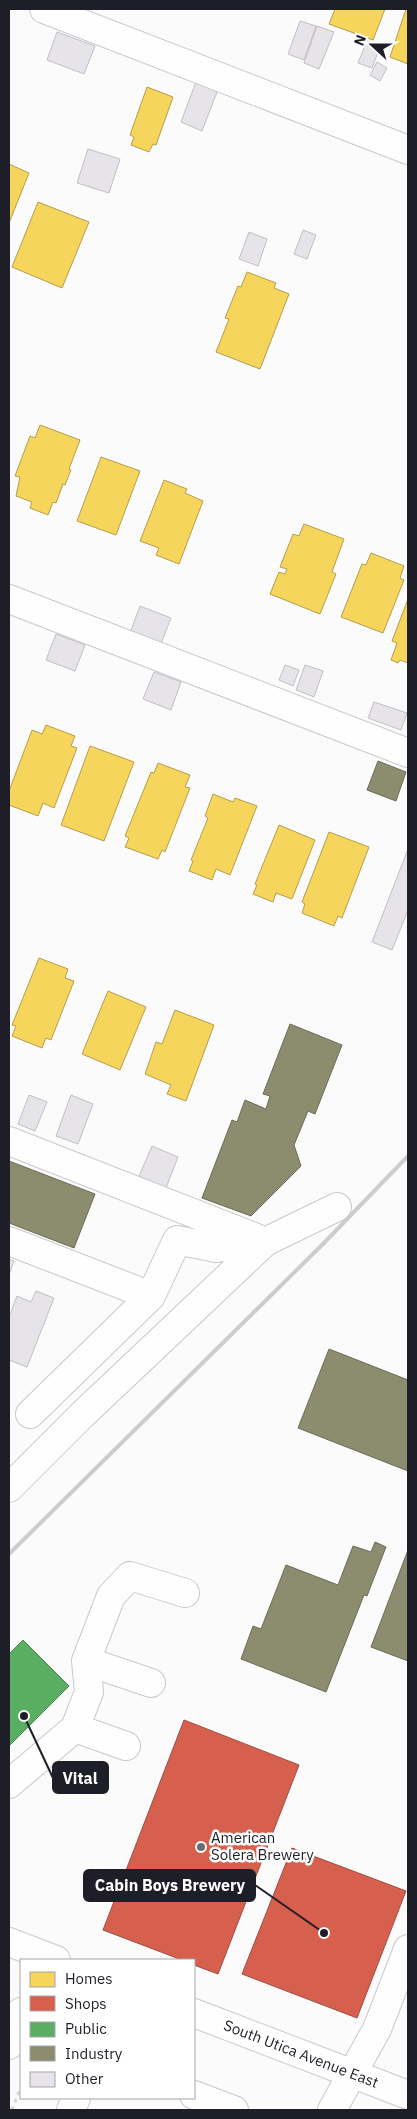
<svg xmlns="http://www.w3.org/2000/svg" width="417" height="2119" font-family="'IBM Plex Sans',sans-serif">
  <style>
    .homes { fill: #f6d55c; stroke: #b59e4c }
    .shops { fill: #d6604d; stroke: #9f4c42 }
    .public { fill: #5aae61; stroke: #488350 }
    .industry { fill: #8c8c6e; stroke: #6b6b59 }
    .building { fill: #e7e4e9; stroke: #c2bfc3 }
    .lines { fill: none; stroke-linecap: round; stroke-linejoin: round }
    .minor-casing { stroke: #c9c9ce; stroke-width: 30 }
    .major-casing { stroke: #c9c9ce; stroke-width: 30 }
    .path { stroke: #d7d7d7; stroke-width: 3; stroke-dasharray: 4 4; stroke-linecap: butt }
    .minor { stroke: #fefefe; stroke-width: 28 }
    .major { stroke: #fefefe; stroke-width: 28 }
    .rail { stroke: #cdcdce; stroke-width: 4 }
    .poi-dot { fill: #6b6b72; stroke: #fff; stroke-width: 2 }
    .labels { text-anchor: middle; stroke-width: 5; stroke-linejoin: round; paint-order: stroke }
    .poi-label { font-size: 15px; fill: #1e1e28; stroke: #fff; text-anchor: start }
    .street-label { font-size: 15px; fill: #1e1e28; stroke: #fff }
    .leader { fill: none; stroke: #1e1e28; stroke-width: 2 }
    .callout-dot { fill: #1e1e28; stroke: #fff; stroke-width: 2 }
    .callout { fill: #1e1e28; stroke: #1e1e28; stroke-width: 2 }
    .callout-label { font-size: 16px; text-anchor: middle; font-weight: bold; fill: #fff }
  </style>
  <rect width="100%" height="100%" fill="#fbfbfb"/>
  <path class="homes" d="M335 9H385L373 40 329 24Z
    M406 9H408V64L390 57Z
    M147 87 173 97 156 145 153 144 149 152 131 145 134 137 130 135Z
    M9 164 29 173 9 223Z
    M38 202 89 222 62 288 12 267Z
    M247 272 276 283 274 288 289 294 260 369 216 352 229 319 225 318 238 286 241 287Z
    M40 425 80 440 69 469 71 470 65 485 63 484 56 503 53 502 48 515 30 508 32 502 16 496 20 477 15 476 30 436 35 438Z
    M101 457 140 471 116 535 77 521Z
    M164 480 187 489 185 493 203 501 179 564 156 555 159 548 140 541Z
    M304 524 344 539 332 572 336 574 320 614 270 594 279 572 285 574 287 569 280 567 293 534 299 536Z
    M371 553 404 566 400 578 404 580 383 633 341 617 362 564 366 565Z
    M408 599V663L400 660 398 663 391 660 397 643 392 641Z
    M46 725 75 736 71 746 77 748 54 808 43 803 38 816 9 805V791L32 730 42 734Z
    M90 746 134 762 104 841 61 825Z
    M158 763 190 775 185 787 190 788 165 852 162 850 158 859 125 847 129 838 125 836 151 772 154 773Z
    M213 794 233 802 235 798 257 806 230 875 216 869 212 880 189 871 193 861 191 860 208 818 205 816Z
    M279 825 315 840 292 899 276 893 273 902 253 894 257 885 255 884Z
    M329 832 369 847 342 918 338 916 334 926 302 913 305 904 302 902Z
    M39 958 68 969 65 978 74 981 51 1040 46 1038 42 1048 12 1036 16 1026 12 1025Z
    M108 991 146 1007 120 1070 82 1054Z
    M175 1010 214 1025 186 1101 167 1094 171 1085 145 1074 156 1042 162 1044Z"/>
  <path class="shops" d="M184 1720 299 1765 218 1974 194 1965V1960H182L103 1930Z
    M292 1848 406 1891 357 2018 242 1974Z"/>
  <path class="public" d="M23 1640 69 1686 9 1746V1654Z"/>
  <path class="industry" d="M378 761 406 772 396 801 367 790Z
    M290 1024 342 1045 315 1114 308 1111 294 1145 301 1166 251 1216 202 1198 232 1120 237 1122 245 1100 266 1109 270 1096 263 1094Z
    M9 1161 95 1194 74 1248 9 1223Z
    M329 1349 408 1380V1471L298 1428Z
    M375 1542 386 1547 367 1596 364 1595 326 1692 241 1659 253 1626 261 1629 286 1565 338 1585 353 1546 371 1552Z
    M408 1550V1661L371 1647Z"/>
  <path class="building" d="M300 21 316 26 304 60 288 54Z
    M317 26 334 32 319 69 304 63Z
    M57 32 95 46 84 74 47 60Z
    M367 41 380 47 372 68 358 63Z
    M377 62 387 68 380 81 370 75Z
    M197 79 219 87 202 131 181 122Z
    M88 149 120 159 109 193 77 183Z
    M303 230 316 235 307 259 294 254Z
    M249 232 267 239 258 266 239 259Z
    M140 606 171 618 160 646 130 633Z
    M56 634 85 645 75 671 46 660Z
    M285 665 299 670 293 686 279 680Z
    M305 665 323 671 314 697 296 690Z
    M154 672 181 682 171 710 143 699Z
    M374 702 407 713 401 730 368 718Z
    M408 849V910L392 950 372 942Z
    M29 1095 47 1102 35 1131 18 1124Z
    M71 1095 93 1104 78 1144 56 1136Z
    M152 1146 178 1157 166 1188 139 1176Z
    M9 1259 14 1261 9 1275Z
    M36 1291 54 1298 27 1367 9 1360V1317L17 1296 31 1302Z"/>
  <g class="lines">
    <g class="minor-casing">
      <path id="minor" d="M44 9 408 150
        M9 599 408 753
        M9 1141 264 1241
        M9 1241 151 1296
        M30 1414 151 1296 177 1240 216 1248 265 1242
        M9 1488 82 1415 265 1242 337 1207
        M86 1661 151 1683
        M75 1728 126 1746
        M9 1784 75 1728 89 1692 86 1661 111 1596 130 1576 185 1593
        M9 2045 21 2012
        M194 2095 234 2110
        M71 2110 76 2098
        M332 2110 377 2029 408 1949"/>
    </g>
    <g class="major-casing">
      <path id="major" d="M9 1942 56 1960
        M194 2013 408 2095"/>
    </g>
    <path class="path" d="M12 2110 21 2086"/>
    <use href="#minor" class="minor"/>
    <use href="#major" class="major"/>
    <path class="rail" d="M9 1554 322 1245 408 1156"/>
  </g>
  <circle class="poi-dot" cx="201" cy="1847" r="5"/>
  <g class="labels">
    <g class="poi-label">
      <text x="211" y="1843">American<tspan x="211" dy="17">Solera Brewery</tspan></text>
    </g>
    <g class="street-label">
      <text transform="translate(301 2054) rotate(21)" y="5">South Utica Avenue East</text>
    </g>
  </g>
  <path class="leader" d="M24 1716L53 1778M324 1933L255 1885"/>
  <g class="callout-dot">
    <circle cx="24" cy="1716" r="5"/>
    <circle cx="324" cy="1933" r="5"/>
  </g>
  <g class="callout">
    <rect x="53" y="1762" width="55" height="31" rx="5"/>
    <rect x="84" y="1870" width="171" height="31" rx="5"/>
  </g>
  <g class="callout-label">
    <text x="80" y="1784">Vital</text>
    <text x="170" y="1891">Cabin Boys Brewery</text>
  </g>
  <rect width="417" height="2119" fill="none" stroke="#1e1e28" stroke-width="20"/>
  <rect x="20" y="1959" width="175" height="140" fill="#ffffff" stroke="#a5a5a9"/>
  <rect x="30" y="1972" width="25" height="15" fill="#f6d55c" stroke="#a5a5a9"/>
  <text x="65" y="1984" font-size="15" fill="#1e1e28">Homes</text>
  <rect x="30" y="1996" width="25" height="15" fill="#d6604d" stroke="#a5a5a9"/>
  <text x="65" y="2009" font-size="15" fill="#1e1e28">Shops</text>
  <rect x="30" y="2022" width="25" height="15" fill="#5aae61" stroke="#a5a5a9"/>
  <text x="65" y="2034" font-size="15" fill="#1e1e28">Public</text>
  <rect x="30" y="2046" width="25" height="15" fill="#8c8c6e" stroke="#a5a5a9"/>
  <text x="65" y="2059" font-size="15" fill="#1e1e28">Industry</text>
  <rect x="30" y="2072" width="25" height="15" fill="#e7e4e9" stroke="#a5a5a9"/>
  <text x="65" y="2084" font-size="15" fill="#1e1e28">Other</text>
  <g transform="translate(372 45) rotate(291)" stroke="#ffffff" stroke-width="4" paint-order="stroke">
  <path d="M0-4L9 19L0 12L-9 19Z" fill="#1e1e28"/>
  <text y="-8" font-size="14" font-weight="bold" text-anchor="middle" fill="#1e1e28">N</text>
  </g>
</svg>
